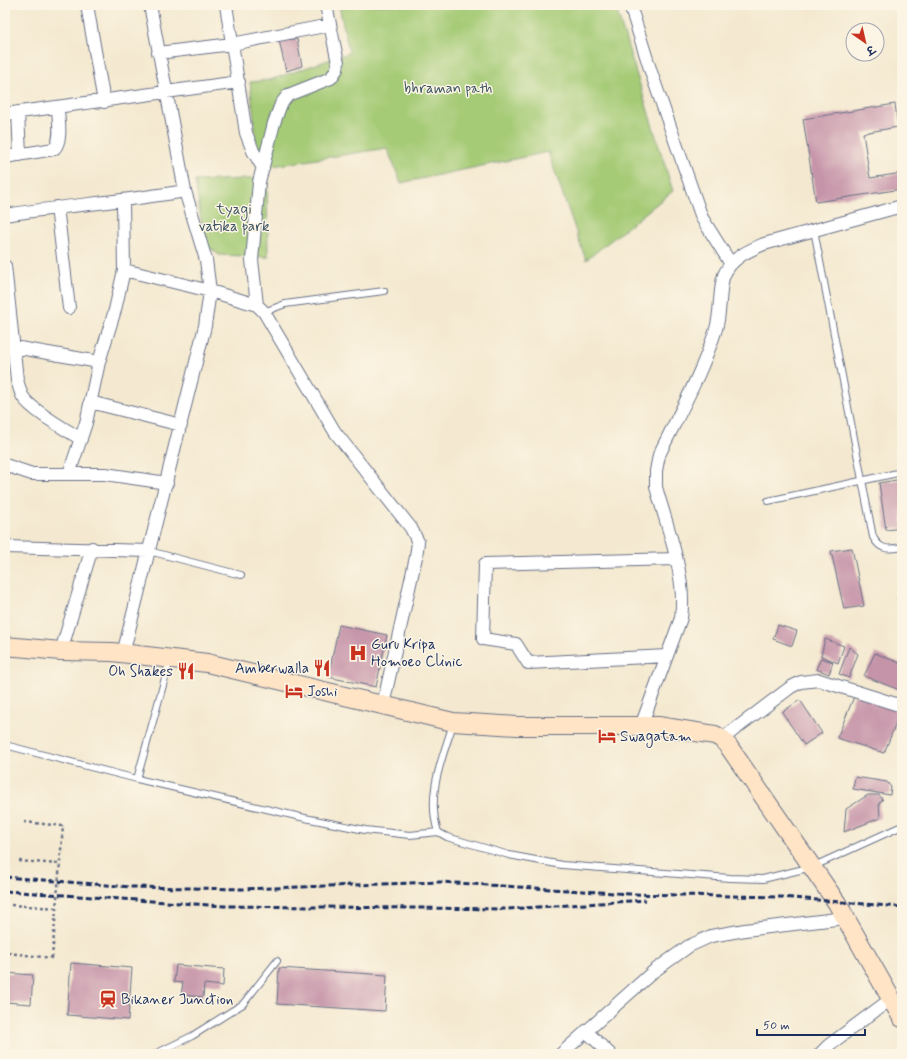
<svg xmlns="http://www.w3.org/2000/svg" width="907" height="1059" font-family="Mynerve,'Playpen Sans Deva',sans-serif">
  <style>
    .green { fill: #a5cb76; stroke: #607d6a }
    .building { fill: #c694a9 }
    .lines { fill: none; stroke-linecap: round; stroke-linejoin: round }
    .lane-casing { stroke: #677086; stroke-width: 8 }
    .street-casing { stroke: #677086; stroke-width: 14 }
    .secondary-casing { stroke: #677086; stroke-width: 20 }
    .path { stroke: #677086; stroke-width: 2.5; stroke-dasharray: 3 3; stroke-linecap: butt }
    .lane { stroke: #fff; stroke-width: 6 }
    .street { stroke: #fff; stroke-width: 12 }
    .secondary { stroke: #ffe4c6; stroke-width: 18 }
    .rail { stroke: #1b2f5e; stroke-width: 3; stroke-dasharray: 6 3; stroke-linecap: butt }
    .path-bridge { stroke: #677086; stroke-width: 2.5; stroke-dasharray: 3 3; stroke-linecap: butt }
    .labels { text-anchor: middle; stroke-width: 3; stroke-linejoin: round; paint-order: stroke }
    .park-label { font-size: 15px; fill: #3e5664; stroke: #fcf5e5 }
    .poi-label { font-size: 15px; fill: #1b2f5e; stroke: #fcf5e5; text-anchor: start }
  </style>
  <rect width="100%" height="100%" fill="#fcf5e5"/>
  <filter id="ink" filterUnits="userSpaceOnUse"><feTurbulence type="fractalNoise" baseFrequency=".025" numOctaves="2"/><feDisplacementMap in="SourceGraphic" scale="8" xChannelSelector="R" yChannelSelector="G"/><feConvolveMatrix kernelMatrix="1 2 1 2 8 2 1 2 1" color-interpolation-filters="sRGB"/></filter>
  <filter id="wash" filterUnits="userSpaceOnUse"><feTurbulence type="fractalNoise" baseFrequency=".012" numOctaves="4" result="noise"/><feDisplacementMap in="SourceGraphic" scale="16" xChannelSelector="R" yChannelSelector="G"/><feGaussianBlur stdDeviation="0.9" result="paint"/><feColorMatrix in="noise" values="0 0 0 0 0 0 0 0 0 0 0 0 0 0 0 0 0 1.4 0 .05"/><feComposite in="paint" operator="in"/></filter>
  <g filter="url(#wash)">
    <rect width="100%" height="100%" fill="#f4e9d0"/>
    <path class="green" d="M339 5H615L673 191 586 260 548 152 401 183 387 148 260 168 258 159 250 82 270 80 349 53Z
      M267 178 268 257 219 255 205 244 195 181Z"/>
    <g id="blocks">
      <path class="building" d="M297 39 302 66 286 71 279 40Z
        M895 104 898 127 863 133 870 178 902 173V189L816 202 803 119Z
        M902 479V528L886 530 879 483Z
        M852 548 864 606 844 609 831 551Z
        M902 596V614L900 615 897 597Z
        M339 625 387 635 376 687 328 677Z
        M778 625 797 631 792 646 773 639Z
        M825 639 844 646 838 663 821 656Z
        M849 647 858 654 849 678 839 674Z
        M875 653 902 664V691L864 676Z
        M821 658 833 662 829 674 816 669Z
        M856 692 902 708 884 753 837 738Z
        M800 700 822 733 804 745 782 712Z
        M855 777 887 782 891 787 890 795 853 789Z
        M868 795H879L883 800 879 803 880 818 844 832 846 809Z
        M71 963 132 968 128 1020 67 1015Z
        M176 965 224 969 223 986 204 984 203 997 181 995 183 983 174 982Z
        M279 968 387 975 385 1011 277 1004Z
        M5 973 33 975 31 1004 5 1002Z"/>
    </g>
  </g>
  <g filter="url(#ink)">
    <use href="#blocks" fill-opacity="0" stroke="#677086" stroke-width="1"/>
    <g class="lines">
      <g class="lane-casing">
        <path id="lane" d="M814 230 873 537C880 550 888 550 902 547
          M264 312 285 304 384 291
          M768 501 902 472
          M149 551 241 575
          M170 660 137 779 305 818 365 830 410 835 438 832
          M453 724C442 759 426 795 438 832L447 837 509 855 562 865 730 878 763 879 812 867 902 826
          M5 745 137 779
          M155 1054 192 1036 243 1004 277 961"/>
      </g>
      <g class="street-casing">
        <path id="street" d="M87 5 104 102
          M226 5 246 133 253 151 263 168
          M630 5 652 75 702 218 731 264
          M158 53 232 44 330 25
          M18 112 20 155
          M5 114 239 82
          M5 157 54 149C63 140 58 119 58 107
          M57 207 69 308
          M5 215C65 206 125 201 185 191L150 5
          M5 266 17 380C19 386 20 392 23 397 32 411 67 430 81 439
          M124 270 210 291 257 305 264 312 335 432 411 528 418 542 416 557 383 705
          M257 305 252 260 259 182 274 123 281 104 288 95 331 78 337 69 338 63 326 5
          M14 347 99 362 115 310 124 270 123 201
          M90 402 181 425
          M5 465 32 474H105L167 483
          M69 474 86 423 99 362
          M5 547 149 551
          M61 651 92 548
          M123 654 205 326 210 291 206 260 185 191
          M667 656 528 663 516 644 483 639 485 564 676 559
          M641 726 681 618C687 577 667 527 656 487V471L659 455C679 414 702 373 716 329 721 314 719 287 724 275 731 258 748 251 764 244L902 206
          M722 739 791 687 801 682 819 680 902 706
          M586 1031 610 1054
          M561 1054 654 971 689 946 711 936 745 930 845 918
          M820 1054 829 1045 891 999"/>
      </g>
      <g class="secondary-casing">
        <path id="secondary" d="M5 646 61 651 112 652 207 663 453 722 517 726H658L715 735 722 739 729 747 837 903 902 1018"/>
      </g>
      <path class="path" d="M24 822 63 826
        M19 861 60 864
        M11 905 57 908
        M8 953 52 958"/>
      <use href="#lane" class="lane"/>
      <use href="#street" class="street"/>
      <use href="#secondary" class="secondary"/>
      <path class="rail" d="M5 877 132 887 190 888 243 889 440 882 630 894 781 897 902 907
        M5 891 224 906 508 909 646 900"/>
      <path class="path-bridge" d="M52 958 63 826"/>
    </g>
  </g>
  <defs>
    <g id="hospital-bare" transform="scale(1.38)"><path d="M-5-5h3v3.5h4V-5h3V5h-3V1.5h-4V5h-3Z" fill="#c8321e" stroke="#fcf5e5" stroke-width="2.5" paint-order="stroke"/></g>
    <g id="restaurant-bare" transform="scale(1.38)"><path d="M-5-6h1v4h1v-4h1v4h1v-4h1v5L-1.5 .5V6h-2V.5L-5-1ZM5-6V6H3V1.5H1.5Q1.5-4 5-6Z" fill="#c8321e" stroke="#fcf5e5" stroke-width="2.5" paint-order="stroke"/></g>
    <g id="hotel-bare" transform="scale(1.38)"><path d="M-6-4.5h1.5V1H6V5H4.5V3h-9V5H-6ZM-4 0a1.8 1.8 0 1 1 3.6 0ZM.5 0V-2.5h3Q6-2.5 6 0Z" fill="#c8321e" stroke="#fcf5e5" stroke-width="2.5" paint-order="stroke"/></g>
    <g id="station-bare" transform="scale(1.38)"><path d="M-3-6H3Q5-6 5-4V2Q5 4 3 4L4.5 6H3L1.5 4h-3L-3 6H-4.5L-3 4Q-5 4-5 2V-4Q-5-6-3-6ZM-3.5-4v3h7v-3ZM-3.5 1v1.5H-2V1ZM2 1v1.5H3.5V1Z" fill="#c8321e" stroke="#fcf5e5" stroke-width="2.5" paint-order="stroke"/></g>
  </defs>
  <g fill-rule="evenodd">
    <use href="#hospital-bare" x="358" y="653"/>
    <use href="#restaurant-bare" x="322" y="668"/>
    <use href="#restaurant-bare" x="186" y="671"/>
    <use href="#hotel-bare" x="294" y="691"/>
    <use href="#hotel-bare" x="607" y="736"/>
    <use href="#station-bare" x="108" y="999"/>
  </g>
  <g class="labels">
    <g class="park-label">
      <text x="448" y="93">bhraman path</text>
      <text x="234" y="214">tyagi<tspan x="234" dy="17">vatika park</tspan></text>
    </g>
    <g class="poi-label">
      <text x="371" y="649">Guru Kripa<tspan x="371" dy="17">Homoeo Clinic</tspan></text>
      <text x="309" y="673" text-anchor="end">Amberwalla</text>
      <text x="173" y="676" text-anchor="end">Oh Shakes</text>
      <text x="307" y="696">Joshi</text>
      <text x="620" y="741">Swagatam</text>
      <text x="121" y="1004">Bikaner Junction</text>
    </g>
  </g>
  <rect width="907" height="1059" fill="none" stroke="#fcf5e5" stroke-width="20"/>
  <g transform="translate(865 42) rotate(146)"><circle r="19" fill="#fcf5e5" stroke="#a2a6af"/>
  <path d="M0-3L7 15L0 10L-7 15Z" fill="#c8321e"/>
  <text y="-6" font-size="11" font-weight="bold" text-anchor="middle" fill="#1b2f5e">उ</text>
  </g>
  <path d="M757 1029v6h108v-6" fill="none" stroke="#1b2f5e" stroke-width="2"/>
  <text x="763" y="1029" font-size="12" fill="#1b2f5e" stroke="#fcf5e5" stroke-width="3" paint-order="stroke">50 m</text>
</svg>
